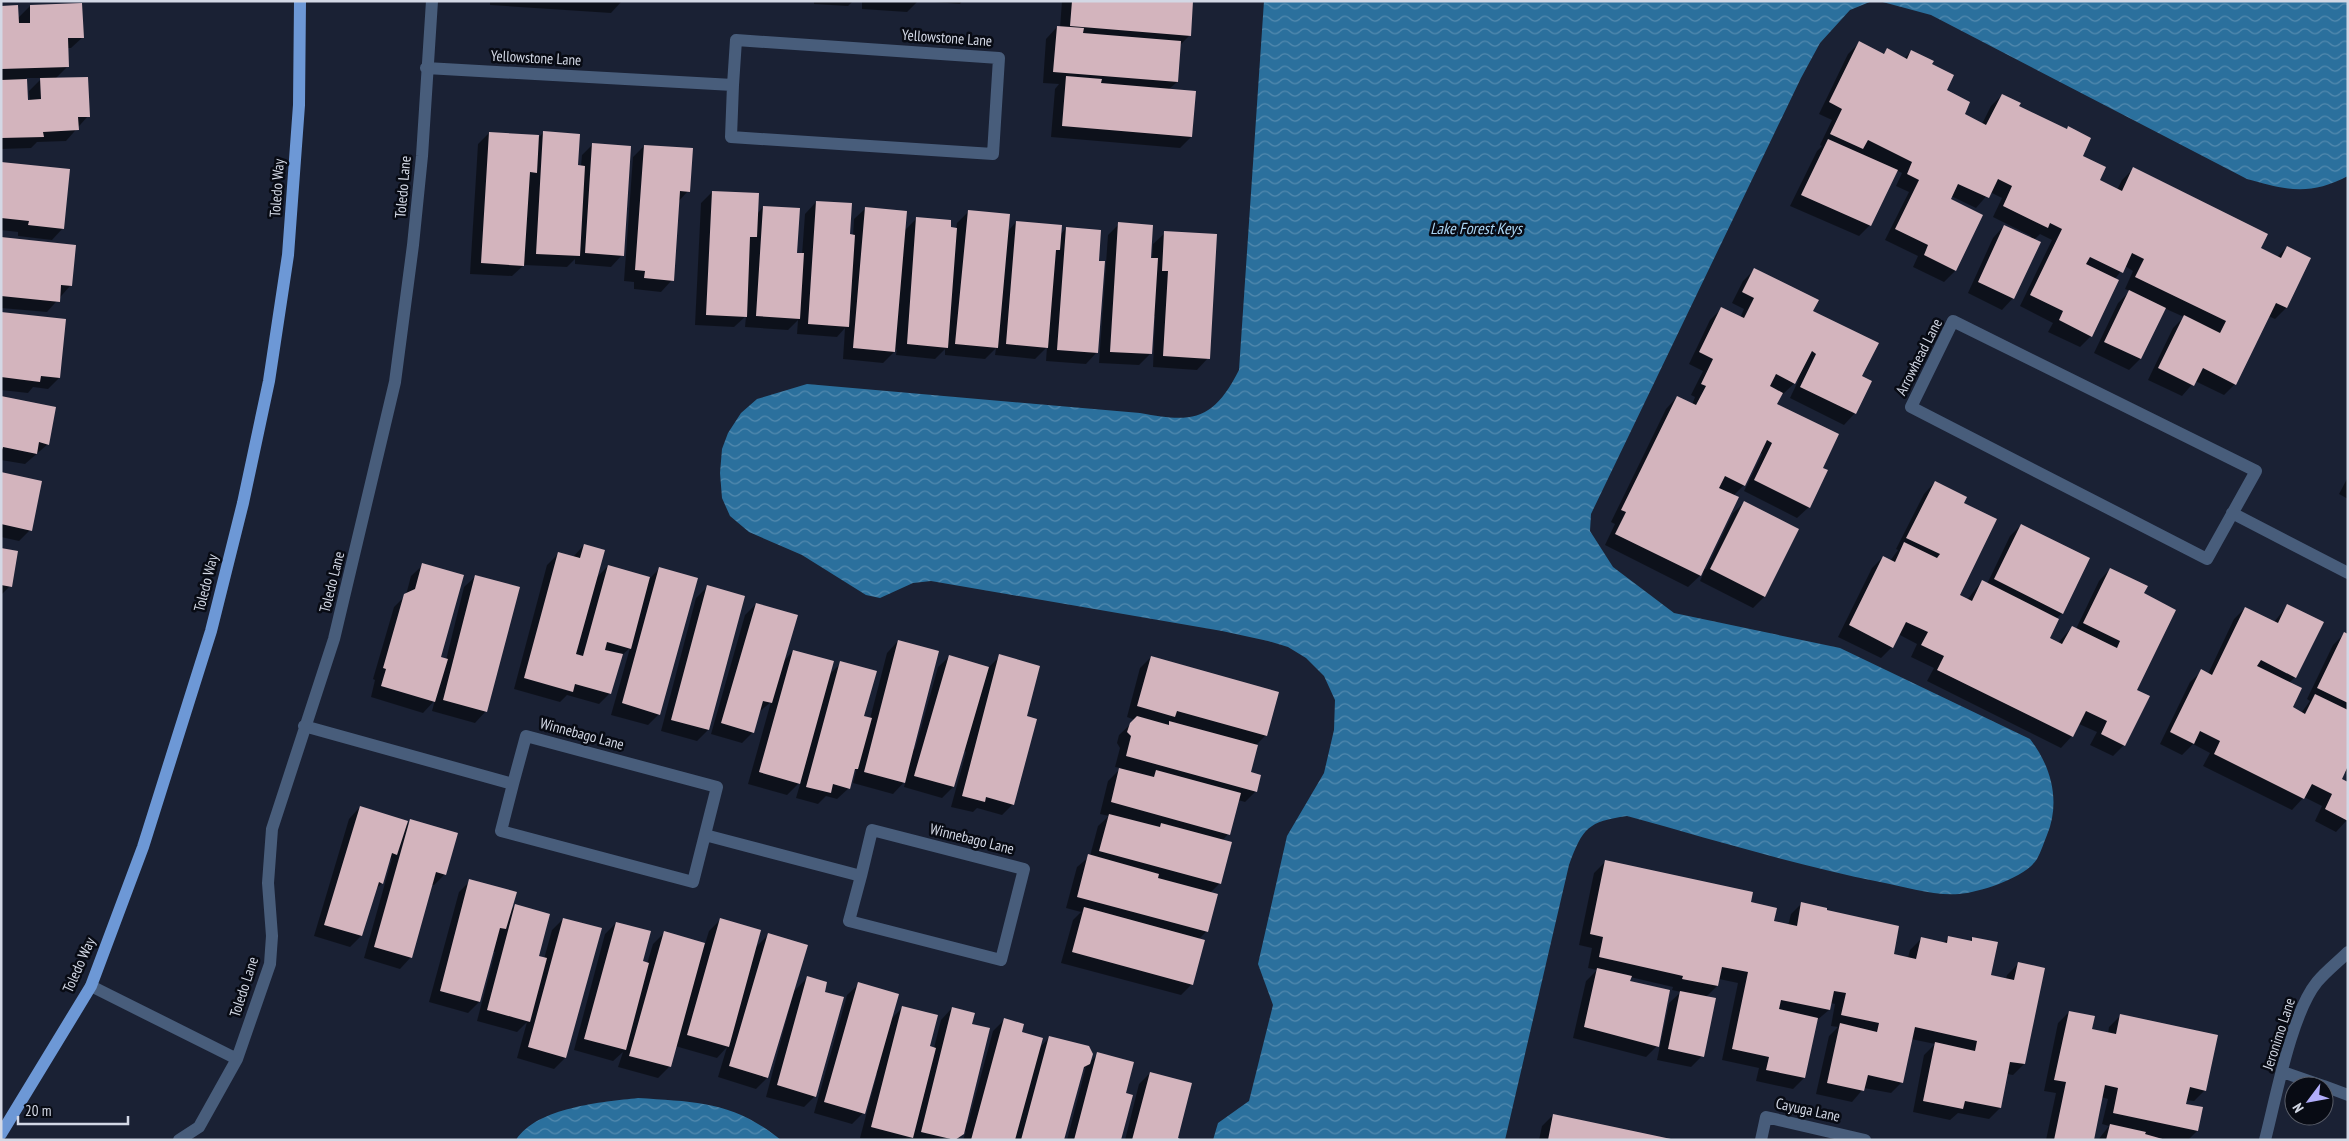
<svg xmlns="http://www.w3.org/2000/svg" width="2349" height="1141" font-family="'PT Sans Narrow',sans-serif">
  <style>
    .water { fill: url(#water-waves) }
    .shadow { fill: #0007; fill-rule: evenodd }
    .building { fill: #d3b4bd }
    .lines { fill: none; stroke-linecap: round; stroke-linejoin: round }
    .minor { stroke: #485d7b; stroke-width: 12 }
    .major { stroke: #6d98d6; stroke-width: 12 }
    .labels { text-anchor: middle; stroke-width: 5; stroke-linejoin: round; paint-order: stroke }
    .street-label { font-size: 15px; fill: #d3d8e5; stroke: #080b14 }
    .water-label { font-size: 16px; font-style: italic; fill: #abd5f3; stroke: #080b14 }
  </style>
  <defs>
    <pattern id="water-waves" width="16" height="10" patternUnits="userSpaceOnUse" patternTransform="scale(1.25)"><rect width="16" height="10" fill="#2b709d"/><path d="M0 5q4-4 8 0t8 0" fill="none" stroke="#538aaf"/></pattern>
  </defs>
  <rect width="100%" height="100%" fill="#1a2134"/>
  <path class="water" d="M1264 1H1872L1850 10 1820 43 1801 78 1591 514 1590 531 1613 567 1674 613 1840 648 2030 739C2051 766 2061 801 2047 835 2044 842 2041 852 2037 859 2025 878 1980 892 1959 894 1934 896 1905 887 1880 882 1795 865 1711 839 1627 816 1588 822 1583 827 1569 865L1505 1140H1213L1218 1123 1249 1101 1273 1005 1258 964 1287 836 1324 773 1334 730 1335 700 1324 676 1306 658 1288 647 1268 641 1222 631 931 581 913 583 880 598 866 595 802 555 749 532 730 516 722 498 720 473 722 449 728 433 741 413 757 399 807 384 1140 413C1193 423 1213 421 1239 370Z
    M1879 1H2348V176C2310 196 2286 190 2247 179L1931 15Z
    M638 1098C696 1102 733 1101 781 1140H516C537 1107 603 1102 638 1098Z"/>
  <path class="shadow" d="M490 1H622L611 13 490 5Z
    M814 1H853L848 6 814 4Z
    M862 1H918L907 12 862 9Z
    M923 1H962L960 4Z
    M1062 1H1192L1190 35 1179 46 1177 82 1168 90 1191 137 1180 148 1051 137 1055 89 1059 84 1043 83 1046 39 1057 27 1060 28Z
    M30 6 83 37 71 48H67L68 66 55 79 88 116 66 141 37 142 31 148 1 149V7L18 18ZM26 78H42L29 91 30 101H27Z
    M1859 43 1883 54 1887 50 1904 59 1911 51 1931 65 1946 91 1963 114 1982 124 1991 106 2002 95 2081 157 2098 181 2117 190 2122 180 2133 169 2260 249 2277 257 2287 247 2310 258 2286 308 2275 319 2268 316 2235 384 2224 395 2195 381 2182 396 2148 380 2173 328 2184 317 2164 308 2140 359 2129 370 2094 353 2118 303 2130 291 2125 289 2133 271 2125 266 2115 279 2091 336 2080 347 2048 332 2053 323 2020 306 2052 240 2040 234 2034 240 2013 298 2002 310 1968 293 1993 238 2004 226 2030 238 2031 236 1993 217 2002 198 1990 192 1976 208 1951 196 1949 200 1981 216 1955 271 1944 282 1913 267 1918 256 1885 240 1909 192 1896 186 1902 173 1896 170 1870 225 1859 236 1790 206 1817 151 1822 146 1820 145 1832 120 1819 114 1848 54Z
    M489 133 538 138 543 133 577 166H581L582 155 593 144 622 255 611 267 575 264V259L567 267 524 265 512 276 470 274 478 144Z
    M644 146 688 191 678 202 672 280 661 292 634 289V282L624 281 633 157Z
    M1 163 63 228 52 240 18 236V232L1 230Z
    M712 192 757 214 763 207 796 254 802 255 805 214 816 202 849 235 853 236 854 219 866 208 904 231 917 218 956 229 957 223 968 212 1008 231 1016 222 1060 235 1066 228 1097 352 1086 364 1046 361 1047 347 1035 359 995 355 996 348 985 359 945 355V349L935 359 896 355 897 349 883 363 843 359 845 328 837 337 797 334 798 320 788 330 745 327 746 316 734 327 695 325 701 203Z
    M1119 224 1150 259H1152L1153 244 1165 233 1208 358 1197 370 1153 367 1155 316H1153L1150 354 1139 365 1099 363 1108 235Z
    M1 239 70 286 47 312 1 308Z
    M1754 270 1812 311 1861 377 1855 413 1844 425 1790 398 1799 379 1783 394H1781L1776 405 1821 468 1809 507 1797 518 1744 491 1762 454 1759 453 1744 485 1733 496 1703 568 1706 569 1733 513 1745 502 1797 529 1764 597 1753 608 1700 581 1704 572 1688 587 1605 545 1615 524 1611 522 1666 409 1677 397 1692 405 1695 397 1691 395 1703 371 1689 364 1710 320 1721 309 1740 318 1744 309 1732 303 1743 281Z
    M1 313 59 378 48 389 33 387 28 393 1 390Z
    M1 397 48 444 25 464 1 460Z
    M1 474 30 530 19 541 1 537Z
    M2348 477V499L2339 494Z
    M1935 482 1963 504 1958 595 1967 600 1982 581 1987 584 2010 536 2021 525 2062 613 2056 619 2048 638 2058 643 2072 627 2076 629 2099 581 2110 569 2142 594 2135 691 2124 745 2113 756 2090 745 2097 732 2079 724 2072 736 2061 748 1927 681 1934 668 1911 657 1917 644 1898 634 1892 647 1881 658 1838 637 1872 568 1883 557 1890 561 1898 550 1896 549 1924 494Z
    M584 545 595 579 608 566 650 578 660 568 659 714 648 725 611 715 630 648 620 657 610 693 599 704 567 695 560 702 514 689 547 565 558 554 573 557Z
    M1 549 10 586 1 595Z
    M423 565 439 658 446 660 464 587 476 576 486 711 475 723 432 711 435 700 423 713 371 697 375 680 373 679 394 607 406 595 411 576Z
    M707 587 708 730 697 741 661 731 696 598Z
    M756 604 783 662 793 651 829 675 841 663 863 716 870 719 887 653 898 641 913 748 915 749 938 667 950 656 988 668 1000 656 1025 717 1013 804 1002 815 977 808 973 812 951 807 966 752 964 751 953 787 942 798 904 787 906 780 893 794 853 783 857 768 853 773 849 788 837 799 826 796 818 804 796 798 801 781 787 795 748 784 771 702 758 713 753 732 742 743 711 734 745 615Z
    M2288 605 2295 677 2289 683 2291 708 2301 713 2310 701 2307 699 2333 645 2345 633 2348 635V773L2344 772 2340 780 2348 819 2336 832 2315 821 2322 806 2304 797 2292 810 2203 766 2210 753 2193 744 2182 755 2160 744 2190 682 2202 671 2208 674 2234 619 2245 608 2274 622Z
    M1151 657 1266 735 1255 746 1249 773 1256 791 1245 802 1238 800 1228 834 1222 841 1220 883 1210 893 1216 895 1206 932 1198 940 1192 984 1181 995 1061 963 1073 920 1081 912 1066 908 1077 867 1090 856 1098 826 1109 816 1100 814 1108 781 1121 768 1115 767 1120 748 1117 743 1119 735 1135 720 1127 717 1140 668Z
    M360 807 404 827 411 821 445 874 434 885H431L411 957 400 969 364 958 392 858 389 861 382 883 375 890 361 936 350 947 314 936 349 819Z
    M1605 862 1749 903 1772 922 1788 926 1791 914 1802 903 1826 911 1892 955 1908 958 1910 950 1921 939 1943 943 1949 938 1969 942 1972 938 1990 976 2006 979 2007 975 2018 964 2044 969 2024 1064 2013 1075 2007 1074 2000 1108 1989 1119 1958 1113 1950 1120 1913 1112 1924 1055 1935 1044 1911 1039 1902 1082 1891 1093 1864 1088 1852 1102 1816 1094 1829 1036 1838 1027 1831 1026 1835 1004 1830 1003 1829 1010 1816 1021 1804 1078 1793 1089 1756 1081 1759 1068 1722 1060 1738 983 1719 979 1717 986 1706 997 1702 1056 1691 1067 1657 1060 1669 1003 1681 992 1672 990 1673 987 1630 977 1629 982 1657 1046 1646 1057 1573 1038 1586 981 1597 970 1588 968 1592 948 1579 945 1594 873Z
    M470 881 510 911 515 906 538 957 544 959 552 930 563 919 565 1058 554 1069 517 1058 527 1022 517 1032 477 1021 495 952H493L479 1002 468 1013 429 1002 459 892Z
    M720 920 755 948 768 935 806 946 767 1078 756 1089 718 1077 727 1047 717 1058 675 1046 669 1067 658 1078 618 1067 623 1052 613 1061 574 1050 605 934 616 923 641 962 647 964 653 944 664 933 705 944 709 931Z
    M807 978 824 993 815 1096 804 1107 766 1097 794 991Z
    M859 984 890 1020 903 1007 929 1047 934 1048 941 1020 952 1008 971 1025 966 1122 968 1123 993 1031 1004 1020 1039 1048 1050 1037 1090 1062 1098 1054 1124 1093 1120 1140H1067L1086 1066 1082 1071 1063 1140H963L966 1131 957 1140 860 1138 877 1074 875 1073 863 1113 852 1124 814 1113 847 995Z
    M2069 1012 2090 1030 2108 1034 2109 1027 2120 1016 2205 1090 2194 1101 2186 1100 2184 1105 2202 1108 2197 1131 2188 1140H2098L2109 1126 2102 1124 2108 1099 2101 1097 2092 1140H2046L2056 1093 2044 1091 2058 1023Z
    M1150 1073 1177 1139 1179 1140H1125L1139 1084Z
    M1553 1115 1669 1140H1539L1542 1126Z"/>
  <path class="building" d="M1072 1H1193L1191 36 1070 26Z
    M82 3 84 38H68L69 67 1 69V6L18 5 19 23H30V5Z
    M1057 26 1084 28 1083 33 1181 41 1178 82 1053 72Z
    M1859 41 1884 54 1887 48 1907 59 1911 50 1934 61 1932 64 1954 75 1947 90 1970 102 1965 114 1986 125 2002 94 2021 103 2019 106 2067 129 2068 126 2091 138 2083 156 2106 167 2100 180 2122 191 2133 167 2268 234 2261 248 2281 258 2287 246 2311 258 2287 308 2276 303 2236 385 2203 368 2194 386 2158 368 2184 315 2220 333 2226 321 2135 277 2144 259 2132 253 2123 273 2090 257 2086 264 2119 280 2092 337 2059 320 2063 311 2030 295 2062 229 2050 223 2048 228 2003 206 2012 186 1998 179 1989 198 1958 184 1951 199 1983 215 1956 271 1924 255 1928 245 1895 229 1919 180 1907 174 1912 162 1868 140 1863 149 1830 134 1842 109 1829 102Z
    M1066 76 1102 79 1101 83 1196 91 1192 137 1062 126Z
    M88 77 90 117H78L79 130 43 132 44 137 1 138V80L27 79 28 100 41 99 40 78Z
    M543 131 580 134 578 165 585 166 580 256 536 254Z
    M489 132 539 135 537 173 530 172 524 266 481 263Z
    M1828 139 1898 170 1871 226 1801 195Z
    M592 143 631 146 624 256 585 253Z
    M644 145 693 148 690 192 680 191 674 281 644 278 645 271 635 270Z
    M1 162 70 169 64 229 28 225 29 221 1 218Z
    M712 191 759 193 757 237H750L747 317 706 315Z
    M816 201 852 203 850 234 855 235 849 327 808 324Z
    M763 206 800 208 797 253H804L800 319 756 316Z
    M865 207 907 211 895 352 853 348Z
    M968 210 1010 214 998 348 955 344Z
    M916 217 951 220V227L957 228 948 348 907 344Z
    M1016 221 1062 225 1060 250H1056L1048 348 1006 344Z
    M1118 222 1153 225 1151 258H1158L1152 354 1110 352Z
    M2004 225 2041 242 2014 299 1978 282Z
    M1066 227 1101 230 1099 261H1105L1098 353 1057 350Z
    M1164 231 1217 234 1210 359 1163 356 1168 271H1162Z
    M1 237 76 245 72 286 61 285 60 302 1 296Z
    M1754 268 1819 300 1813 311 1879 343 1862 376 1872 381 1856 414 1800 387 1816 354 1812 351 1795 384 1776 374 1770 386 1783 393 1777 404 1839 434 1823 468 1828 470 1810 508 1754 480 1772 443 1767 440 1745 486 1725 476 1719 488 1739 497 1701 576 1615 534 1626 512 1621 510 1677 396 1696 405 1706 386 1701 384 1713 359 1699 352 1721 307 1744 318 1754 298 1742 292Z
    M2129 290 2166 308 2141 359 2104 342Z
    M1 312 66 319 60 378 41 376 40 382 1 377Z
    M1 396 56 407 49 445 39 442 37 454 3 447 1 452Z
    M1 472 42 481 32 531 1 524Z
    M1935 481 1967 497 1964 503 1997 519 1960 595 1972 601 1982 580 2059 619 2050 638 2062 644 2072 626 2117 648 2120 641 2083 623 2110 568 2148 586 2144 593 2176 610 2137 690 2150 696 2125 746 2101 734 2107 721 2086 711 2073 737 1937 670 1944 656 1921 645 1928 632 1906 622 1893 648 1849 625 1883 556 1895 562 1904 542 1937 558 1940 554 1906 538Z
    M1744 501 1799 529 1765 597 1710 569Z
    M2021 524 2090 558 2063 614 1994 579Z
    M584 544 605 550 576 654 583 656 608 565 650 577 631 649 607 642 605 650 623 654 611 694 575 684 573 692 524 678 558 552 580 558Z
    M1 548 18 551 12 587 1 585Z
    M422 563 464 575 441 657 448 659 435 702 381 686 386 669 383 668 404 594 415 589Z
    M659 567 698 578 660 715 622 703Z
    M475 575 520 587 487 712 443 700Z
    M707 585 745 596 709 730 671 720Z
    M756 603 798 615 772 703 763 701 754 733 721 723Z
    M2287 604 2324 622 2296 678 2261 660 2257 666 2302 688 2293 707 2305 714 2315 694 2348 710V766L2342 779 2348 782V821L2325 809 2332 794 2312 784 2304 799 2214 754 2220 741 2200 731 2194 744 2170 732 2201 669 2212 675 2245 607 2278 623Z
    M2344 632 2348 634V703L2317 688Z
    M898 640 939 651 905 783 864 772Z
    M793 650 834 661 800 784 759 772Z
    M999 654 1040 666 1027 716 1037 719 1014 805 986 797 985 802 962 796Z
    M949 655 989 667 954 787 914 776Z
    M1151 656 1279 692 1267 736 1177 711 1175 717 1137 706Z
    M840 661 877 671 864 716 872 718 858 769H855L850 789 833 784 831 793 806 787Z
    M1137 716 1169 725V721L1258 745 1251 772 1261 775 1257 792 1126 756 1131 736 1127 732 1130 723Z
    M1119 768 1154 777 1156 770 1241 793 1230 835 1111 802Z
    M360 806 408 821 397 855 392 853 383 884 379 882 362 936 324 925Z
    M1109 814 1160 827 1161 823 1232 842 1221 884 1099 851Z
    M410 819 458 833 446 875 436 872 412 958 374 947Z
    M1088 854 1159 874 1158 878 1218 894 1208 932 1077 897Z
    M1605 860 1753 892 1751 902 1777 908 1774 921 1797 926 1801 902 1827 908V910L1899 926 1894 954 1916 959 1921 937 1947 943 1948 936 1972 941V937L1998 942 1991 975 2014 980 2018 962 2045 968 2025 1064 2010 1062 2001 1108 1965 1101 1963 1109 1923 1101 1935 1042 1975 1051 1977 1041 1915 1027 1903 1083 1868 1075 1864 1091 1827 1083 1840 1023 1877 1032 1879 1023 1841 1015 1846 993 1834 991 1830 1010 1781 1000 1779 1009 1818 1018 1805 1078 1766 1070 1769 1057 1732 1049 1748 972 1722 967 1718 986 1682 979 1683 976 1599 957 1603 937 1590 934Z
    M469 879 517 892 506 929 500 928 480 1002 440 991Z
    M515 904 550 914 539 956 547 958 530 1022 487 1010Z
    M1084 907 1205 940 1193 985 1072 952Z
    M563 918 602 928 566 1058 528 1047Z
    M720 918 761 930 729 1047 687 1035Z
    M616 922 651 931 643 961 649 963 626 1050 584 1039Z
    M664 931 705 943 671 1067 629 1056Z
    M768 933 808 945 768 1078 729 1066Z
    M1597 968 1632 976 1630 981 1670 990 1659 1047 1584 1027Z
    M807 976 827 982 825 992 844 997 816 1097 777 1085Z
    M858 982 899 994 865 1114 824 1102Z
    M1680 991 1716 998 1704 1057 1668 1049Z
    M902 1006 938 1015 930 1046 936 1048 913 1138 871 1127Z
    M952 1007 975 1013 972 1024 990 1028 964 1134 955 1140 921 1132Z
    M2069 1011 2095 1016 2092 1029 2116 1034 2120 1014 2218 1035 2206 1091 2190 1087 2186 1104 2203 1107 2198 1131 2113 1113 2118 1088 2105 1085 2094 1140H2054L2066 1082 2054 1080Z
    M1004 1018 1024 1024 1022 1032 1043 1038 1015 1140H971Z
    M1049 1036 1089 1046 1093 1054 1090 1064 1084 1067 1064 1140H1021Z
    M1097 1052 1134 1062 1126 1093 1133 1095 1121 1140H1074Z
    M1150 1072 1192 1083 1178 1138 1182 1140H1132Z
    M1553 1114 1671 1139V1140H1548Z
    M2110 1124 2146 1132 2145 1134 2166 1140H2106Z"/>
  <g class="lines">
    <path class="minor" d="M426 68 733 85 736 40 999 58 993 154 731 137 733 85
      M1953 321 2256 471 2207 559 1911 407Z
      M2232 513 2348 573
      M304 726 513 784 501 831 693 882 717 787 526 736 513 784
      M705 835 861 876 849 921 1001 960 1024 869 872 830 861 876
      M91 986 237 1059
      M2283 1072 2323 1086
      M2324 1086 2348 1095
      M179 1140 199 1127 237 1059 270 964 272 936 268 883 272 829 334 639 395 382 413 245 422 156 432 1
      M1761 1140 1766 1117 1865 1140
      M2265 1140C2276 1098 2291 1014 2317 982 2326 971 2338 962 2348 952"/>
    <path class="major" d="M1 1134 91 986 143 847 211 631 243 503 269 381 288 255 299 105 300 1"/>
  </g>
  <g class="labels">
    <g class="street-label">
      <text transform="translate(947 38) rotate(4)" y="5">Yellowstone Lane</text>
      <text transform="translate(536 58) rotate(3)" y="5">Yellowstone Lane</text>
      <text transform="translate(403 187) rotate(-85)" y="5">Toledo Lane</text>
      <text transform="translate(277 188) rotate(-86)" y="5">Toledo Way</text>
      <text transform="translate(1919 357) rotate(-63)" y="5">Arrowhead Lane</text>
      <text transform="translate(332 582) rotate(-76)" y="5">Toledo Lane</text>
      <text transform="translate(206 583) rotate(-76)" y="5">Toledo Way</text>
      <text transform="translate(582 734) rotate(15)" y="5">Winnebago Lane</text>
      <text transform="translate(972 839) rotate(14)" y="5">Winnebago Lane</text>
      <text transform="translate(79 965) rotate(-66)" y="5">Toledo Way</text>
      <text transform="translate(244 987) rotate(-72)" y="5">Toledo Lane</text>
      <text transform="translate(2279 1034) rotate(-72)" y="5">Jeronimo Lane</text>
      <text transform="translate(1808 1110) rotate(12)" y="5">Cayuga Lane</text>
    </g>
    <g class="water-label">
      <text x="1476" y="234">Lake Forest Keys</text>
    </g>
  </g>
  <rect width="2349" height="1141" fill="none" stroke="#d3d8e5" stroke-width="5"/>
  <g transform="translate(2309 1101) rotate(238)"><circle r="24" fill="#080b14" stroke="#595d68"/>
  <path d="M0-4L9 19L0 12L-9 19Z" fill="#b1adfa"/>
  <text y="-8" font-size="14" font-weight="bold" text-anchor="middle" fill="#d3d8e5">N</text>
  </g>
  <path d="M18 1116v8h110v-8" fill="none" stroke="#d3d8e5" stroke-width="2.5"/>
  <text x="25" y="1116" font-size="15" fill="#d3d8e5" stroke="#080b14" stroke-width="4" paint-order="stroke">20 m</text>
</svg>
